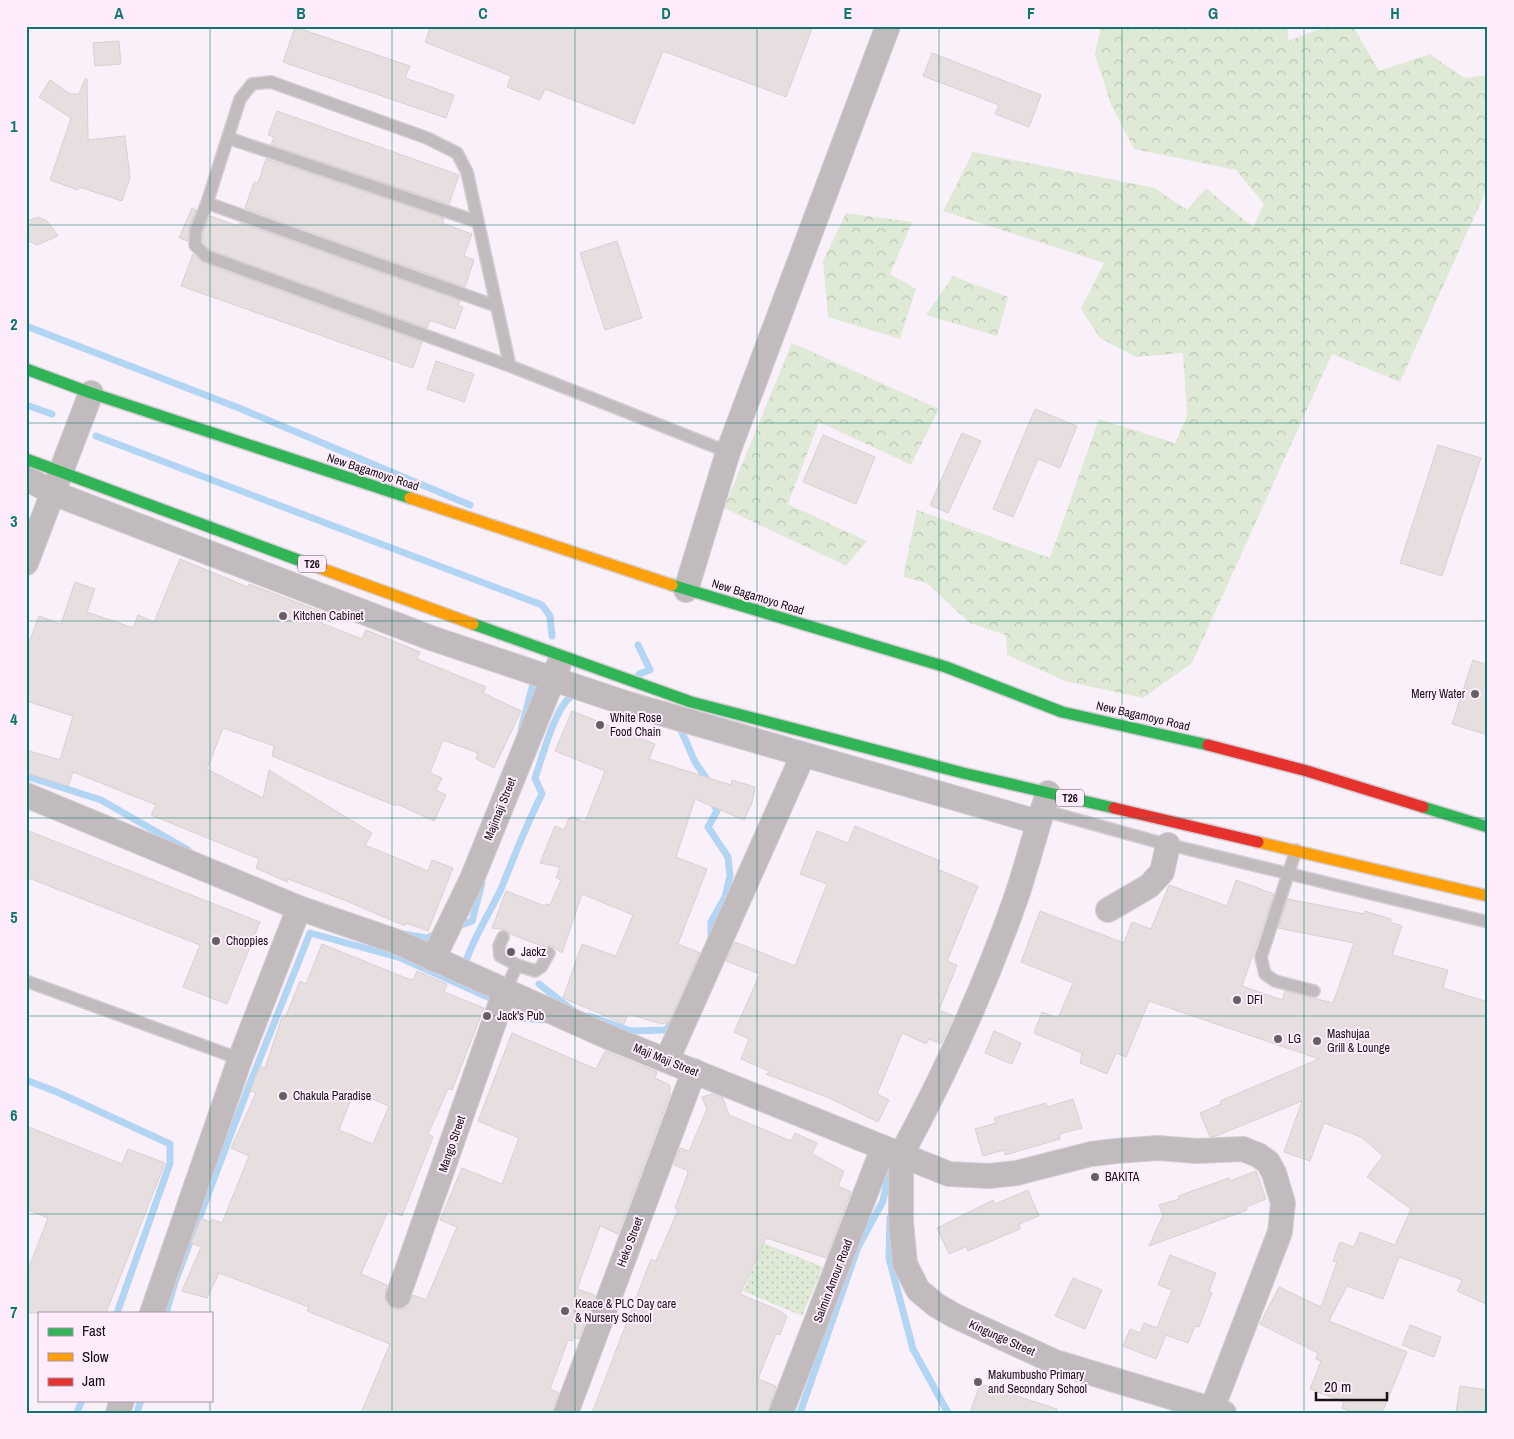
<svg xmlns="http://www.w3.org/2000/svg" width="1514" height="1439" font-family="'Archivo Narrow',sans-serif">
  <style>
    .forest { fill: url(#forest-crowns) }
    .park { fill: url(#park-dots) }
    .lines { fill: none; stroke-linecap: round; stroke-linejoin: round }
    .stream { stroke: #b3d5f4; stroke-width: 7 }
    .building { fill: #e7dedf; stroke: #d8d0d1; fill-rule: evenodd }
    .lane-casing { stroke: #d5cdd5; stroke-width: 14 }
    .street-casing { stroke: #d5cdd5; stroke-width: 26 }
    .fast-casing { stroke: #d5cdd5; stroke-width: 14 }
    .slow-casing { stroke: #d5cdd5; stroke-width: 14 }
    .jam-casing { stroke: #d5cdd5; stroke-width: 14 }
    .lane { stroke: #c1bbbd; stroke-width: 11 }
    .street { stroke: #c1bbbd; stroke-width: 24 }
    .fast { stroke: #30b455; stroke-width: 11 }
    .slow { stroke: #ff9f0a; stroke-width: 11 }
    .jam { stroke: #e5322d; stroke-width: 11 }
    .grid { fill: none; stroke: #0f766e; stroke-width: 1; stroke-opacity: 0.55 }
    .poi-dot { fill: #675f66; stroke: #feecfd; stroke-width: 2 }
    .labels { text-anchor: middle; stroke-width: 4; stroke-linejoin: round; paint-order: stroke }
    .shield { fill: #feecfd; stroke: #5d535c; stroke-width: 1 }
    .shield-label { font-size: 11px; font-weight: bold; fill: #181117 }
    .street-label { font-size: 12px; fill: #181117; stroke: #feecfd }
    .poi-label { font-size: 12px; fill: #181117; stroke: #feecfd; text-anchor: start }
    .neatline { fill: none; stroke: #0f766e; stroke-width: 2 }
    .grid-label { font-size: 16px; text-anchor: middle; font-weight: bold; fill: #0f766e }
  </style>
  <defs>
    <pattern id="forest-crowns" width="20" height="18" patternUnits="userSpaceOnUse" patternTransform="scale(1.25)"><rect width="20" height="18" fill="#dee9d6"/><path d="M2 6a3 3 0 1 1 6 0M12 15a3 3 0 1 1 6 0" fill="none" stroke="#bec7b7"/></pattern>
    <pattern id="park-dots" width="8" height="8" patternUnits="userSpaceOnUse" patternTransform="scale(1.25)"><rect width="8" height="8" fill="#dee9d6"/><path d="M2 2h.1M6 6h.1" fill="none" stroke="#bec7b7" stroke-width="1.8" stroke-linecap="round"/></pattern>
  </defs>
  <rect width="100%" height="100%" fill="#faf0fa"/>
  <path class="forest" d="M1101 26H1288V41L1328 26H1353L1379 71 1430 54 1464 78 1488 75V186L1400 382 1332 354 1192 663 1143 698 1065 681 1007 655 1006 635 970 623 927 583 903 577 917 510 1050 558 1099 419 1175 443 1187 416 1183 353 1136 357 1100 338 1081 309 1104 263 943 211 973 152 1155 188 1187 210 1206 188 1253 227 1264 204 1236 170 1134 149 1111 105 1095 54Z
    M846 213 912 222 890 274 916 289 900 339 828 317 823 261Z
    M953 276 1008 297 997 336 926 315Z
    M792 343 939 409 911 465 819 422 788 504 867 541 846 566 724 508Z"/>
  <path class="park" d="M764 1243 823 1267 802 1316 743 1291Z"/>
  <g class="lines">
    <path class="stream" d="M26 326 239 408 470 505
      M26 405 52 414
      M96 436 542 605 550 616 552 636
      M638 645 650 670 639 674
      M678 723 695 762 706 778 707 785
      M521 730 533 684
      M26 776 101 800 188 850
      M456 927 472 921 482 883
      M403 934 427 938 438 933
      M711 940V922L725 897 730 876 728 857 708 827 717 811 712 800
      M467 958C476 934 490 912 501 889 514 857 526 825 542 794L535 778C542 759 557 698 576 694
      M539 984 572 1010
      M589 1016 631 1031 666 1030 674 1020
      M516 1018 549 1020
      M26 1080 57 1092 170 1144V1163L117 1313
      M890 1218 889 1258 913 1349 948 1413
      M166 1313 175 1282 249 1086 310 933 401 958 490 998
      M77 1413 82 1400
      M137 1413 141 1400
      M800 1413 858 1247 883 1201 889 1172"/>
  </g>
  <path class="building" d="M431 26H813L786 97 663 51 634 124 545 89 540 100 507 87 511 76 425 42Z
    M295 27 410 66 405 78 454 95 446 118 283 62Z
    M119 41 121 64 95 66 93 43Z
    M932 53 1041 95 1029 127 995 114 999 105 923 76Z
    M85 79H87L88 140 125 136 130 178 122 201 79 187 78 190 50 180 71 118 39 97 50 80 70 94H79Z
    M277 111 459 175 449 204 271 145 274 137 268 135Z
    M266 159 444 218 442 223 472 234 464 256 474 260 465 287 245 208 254 182 258 183Z
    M192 208 196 210 189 227 188 241 179 238Z
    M210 216 238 226 240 223 460 301 458 305 463 307 455 329 430 320 427 328 210 250 203 242V232Z
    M38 217 47 221 58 236 37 245 26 240V221Z
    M617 241 642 318 605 330 580 253Z
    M193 254 203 263 422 342 413 368 181 286Z
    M436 361 474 374 464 402 427 389Z
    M1035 409 1077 426 1060 468 1038 459 1013 517 993 509Z
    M962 433 981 441 948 513 930 505Z
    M823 435 875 457 856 504 803 482Z
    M1438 445 1481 458 1442 576 1400 563Z
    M180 559 248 587 249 584 325 613 321 623 362 639 366 630 420 652 417 659 486 687 483 693 521 711 494 768 476 759 478 753 443 740 430 773 442 778 436 790 446 795 434 821 397 804 396 806 272 756 274 746 223 728 207 769 263 798 269 770 372 833 365 845 428 871 432 860 453 868 428 931 406 923 405 926 344 900 288 879 287 882 256 868 259 859 151 815 156 805 73 772 68 786 26 773V750L60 760 73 716 26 701V639L30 640 39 616 61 624 75 582 95 589 87 612 133 628 138 615 154 622Z
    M1473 660 1488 665V735L1452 724Z
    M572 711 655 744 649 759 731 785 732 780 755 787 752 803 744 820 695 799 676 857 707 869 678 944 700 953 669 1022 662 1024 628 1014 624 1024 563 998 582 944 616 956 633 915 582 894 562 953 552 946 545 947 510 934 506 930 492 928 506 891 545 906 546 904 550 905 561 880 556 878 560 867 540 863 555 826 564 830 569 818 572 817 585 822 605 771 555 751Z
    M855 826 940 861 937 869 978 886 947 961 957 965 939 1010 954 1016 941 1044 929 1039 926 1044 902 1033 877 1094 889 1100 878 1122 827 1097 766 1074 771 1072 741 1059 749 1039 734 1032 760 974 726 961 735 942 795 966 827 884 800 874 817 831 848 843Z
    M26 830 260 922 227 1004 183 987 200 945 26 877Z
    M1236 880 1274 894 1242 986 1282 1000 1285 991 1333 1003 1354 943 1278 928 1288 899 1364 914 1365 911 1391 919 1390 922 1402 926 1392 955 1448 970 1443 988 1488 1002V1305L1457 1291 1462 1280 1399 1257 1383 1299 1347 1286 1329 1321 1407 1352 1382 1413H1354L1342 1408 1344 1402 1310 1389 1321 1361 1316 1359 1318 1353 1260 1324 1279 1287 1321 1307 1337 1262 1333 1261 1340 1242 1354 1247 1360 1232 1395 1245 1411 1209 1367 1177 1383 1156 1361 1137 1324 1123 1310 1161 1284 1152 1302 1101 1216 1136 1210 1137 1200 1113 1221 1104 1220 1101 1319 1059 1149 1001 1126 1057 1116 1053 1107 1074 1080 1063 1082 1053 1034 1033 1042 1012 1058 1018 1073 983 1021 962 1040 911 1124 943 1132 922 1151 929 1169 885 1227 906Z
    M322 944 406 978 413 980 417 971 447 984 444 992 484 1008 452 1090 448 1089 428 1134 433 1137 402 1216 388 1211 361 1274 387 1285 385 1299 393 1309 400 1310 407 1307 413 1295 426 1300 457 1227 440 1220 462 1168 502 1184 519 1138 478 1121 512 1033 596 1069 605 1051 657 1072 655 1078 670 1085V1095L618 1234 600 1226 577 1289 595 1295 579 1339 574 1337 572 1341 568 1340 550 1389 559 1393 553 1413H361L390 1344 307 1311 309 1307 219 1273 207 1298 182 1291 201 1247 191 1243 201 1218 211 1222 212 1219 222 1223 249 1156 231 1148 256 1093 250 1091 260 1066 265 1068 282 1017 285 1018 300 981 306 984ZM354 1091 389 1106 373 1144 339 1130Z
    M994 1031 1021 1043 1012 1064 985 1053Z
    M712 1094 723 1098 729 1115 791 1141 795 1133 817 1143 812 1154 844 1171 838 1186 851 1192 826 1258 766 1238 740 1294 778 1310 787 1316 780 1335 776 1334 758 1379 776 1386 768 1413H592L651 1259 656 1261 678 1210 675 1208 688 1173 687 1170 674 1165 680 1148 689 1151 707 1109 702 1097Z
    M1073 1099 1082 1128 1059 1134 1060 1139 1005 1155 1004 1150 983 1156 975 1129 996 1123 994 1118 1046 1103 1047 1107Z
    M26 1126 122 1164 128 1149 165 1163 106 1313H26V1275L48 1218 26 1209Z
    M1256 1171 1266 1199 1246 1207 1247 1210 1149 1246 1163 1215 1159 1205 1179 1199 1178 1196 1229 1178 1230 1181Z
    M1028 1190 1039 1216 1019 1224 1020 1229 1003 1236 968 1251 966 1247 949 1254 937 1228 993 1200 995 1204Z
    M1170 1255 1216 1273 1209 1291 1212 1293 1199 1327 1195 1326 1188 1343 1166 1335 1156 1359 1123 1346 1130 1329 1140 1333 1144 1323 1157 1328 1172 1290 1158 1285Z
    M1073 1278 1102 1290 1085 1329 1055 1316Z
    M1410 1325 1441 1337 1434 1357 1402 1345Z
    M980 1384 1057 1409 1056 1413H970Z
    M1460 1386 1488 1390V1413H1456Z"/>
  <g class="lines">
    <g class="lane-casing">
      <path id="lane" d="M228 138 478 222
        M207 203 496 306
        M510 366 467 172 457 153 427 138 271 82 252 84 240 99 207 203 196 230 195 245 206 256 510 366 728 452
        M1042 810 1154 841 1488 922
        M1296 850 1261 957 1265 974 1275 981 1314 991
        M503 937 499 946 500 956 517 965
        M26 981 240 1059
        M505 991 517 965 535 971 541 967 549 953"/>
    </g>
    <g class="street-casing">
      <path id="street" d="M26 478 53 493 431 638 625 703 1038 822
        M26 563 91 393
        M686 590 728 452 888 26
        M26 795 299 908 395 941 608 1037 949 1174 989 1176 1017 1173 1091 1154 1116 1151 1158 1148 1197 1151 1243 1149 1258 1155 1268 1162 1274 1173 1283 1203 1280 1232 1212 1409
        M1108 910 1149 886 1162 872 1168 845
        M433 959 472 879 559 664
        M667 1060 803 755
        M901 1155V1222L905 1264 918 1290 936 1305 955 1316 1055 1362 1224 1413
        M901 1155C946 1072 986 984 1017 895 1028 861 1037 827 1048 793
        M398 1296 505 991
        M152 1313 240 1059 299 908
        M118 1413 122 1400
        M566 1413 694 1071
        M781 1413 883 1148"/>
    </g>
    <g class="fast-casing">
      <path id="fast" d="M26 369 91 393 410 498
        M26 459 309 564
        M672 585 946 667 1062 712 1208 745
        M473 624 691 702 963 773 1114 808
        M1423 807 1488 827"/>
    </g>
    <g class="slow-casing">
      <path id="slow" d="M410 498 672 585
        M309 564 473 624
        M1258 842 1488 896"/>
    </g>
    <g class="jam-casing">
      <path id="jam" d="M1208 745 1307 771 1423 807
        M1114 808 1258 842"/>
    </g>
    <use href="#lane" class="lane"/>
    <use href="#street" class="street"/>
    <use href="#fast" class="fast"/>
    <use href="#slow" class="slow"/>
    <use href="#jam" class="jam"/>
  </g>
  <path class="grid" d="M210 26V1313M392 26V1413M575 26V1413M757 26V1413M939 26V1413M1122 26V1413M1304 26V1413M26 225H1488M26 423H1488M26 621H1488M26 818H1488M26 1016H1488M26 1214H1488M210 1400V1413"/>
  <g class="poi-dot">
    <circle cx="283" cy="616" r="5"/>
    <circle cx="1475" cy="694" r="5"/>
    <circle cx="600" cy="725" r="5"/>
    <circle cx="216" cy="941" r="5"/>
    <circle cx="511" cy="952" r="5"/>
    <circle cx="1237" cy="1000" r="5"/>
    <circle cx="487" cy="1016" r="5"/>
    <circle cx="1278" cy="1039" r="5"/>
    <circle cx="1317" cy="1041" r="5"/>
    <circle cx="283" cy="1096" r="5"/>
    <circle cx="1095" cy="1177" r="5"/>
    <circle cx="565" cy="1311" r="5"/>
    <circle cx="978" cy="1382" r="5"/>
  </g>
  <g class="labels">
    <g class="shield">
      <rect x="298" y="555.5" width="28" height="17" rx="4"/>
      <rect x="1056" y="789.5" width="28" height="17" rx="4"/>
    </g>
    <g class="shield-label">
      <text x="312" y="568">T26</text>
      <text x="1070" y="802">T26</text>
    </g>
    <g class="street-label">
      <text transform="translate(373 472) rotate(18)" y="4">New Bagamoyo Road</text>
      <text transform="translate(758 597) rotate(17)" y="4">New Bagamoyo Road</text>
      <text transform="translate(1143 716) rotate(13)" y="4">New Bagamoyo Road</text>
      <text transform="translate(500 809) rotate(-68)" y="4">Majimaji Street</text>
      <text transform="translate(666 1060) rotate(22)" y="4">Maji Maji Street</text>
      <text transform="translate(452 1144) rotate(-71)" y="4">Mango Street</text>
      <text transform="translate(630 1242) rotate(-69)" y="4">Heko Street</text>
      <text transform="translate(833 1281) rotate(-69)" y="4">Salmin Amour Road</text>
      <text transform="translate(1002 1338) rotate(24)" y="4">Kingunge Street</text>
    </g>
    <g class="poi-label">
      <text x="293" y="620">Kitchen Cabinet</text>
      <text x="1465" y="698" text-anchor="end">Merry Water</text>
      <text x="610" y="722">White Rose<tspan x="610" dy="14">Food Chain</tspan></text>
      <text x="226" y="945">Choppies</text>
      <text x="521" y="956">Jackz</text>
      <text x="1247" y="1004">DFI</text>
      <text x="497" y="1020">Jack's Pub</text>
      <text x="1327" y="1038">Mashujaa<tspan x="1327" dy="14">Grill &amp; Lounge</tspan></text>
      <text x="1288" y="1043">LG</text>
      <text x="293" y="1100">Chakula Paradise</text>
      <text x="1105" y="1181">BAKITA</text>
      <text x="575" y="1308">Keace &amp; PLC Day care<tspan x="575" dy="14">&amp; Nursery School</tspan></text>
      <text x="988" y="1379">Makumbusho Primary<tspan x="988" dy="14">and Secondary School</tspan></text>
    </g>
  </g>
  <rect width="1514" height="1439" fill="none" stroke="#feecfd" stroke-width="55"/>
  <rect x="38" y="1312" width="175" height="90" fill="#feecfd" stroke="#a294a1"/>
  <rect x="48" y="1328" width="25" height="8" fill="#30b455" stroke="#a294a1"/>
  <text x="82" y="1336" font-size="15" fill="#181117">Fast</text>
  <rect x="48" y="1353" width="25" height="8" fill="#ff9f0a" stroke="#a294a1"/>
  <text x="82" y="1362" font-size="15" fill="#181117">Slow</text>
  <rect x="48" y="1378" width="25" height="8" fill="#e5322d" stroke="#a294a1"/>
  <text x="82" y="1386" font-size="15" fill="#181117">Jam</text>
  <path d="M1316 1392v8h71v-8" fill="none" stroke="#181117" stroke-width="2.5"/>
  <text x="1324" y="1392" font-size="15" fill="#181117" stroke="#feecfd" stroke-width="4" paint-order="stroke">20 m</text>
  <rect x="28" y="28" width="1458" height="1384" class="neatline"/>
  <g class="grid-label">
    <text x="119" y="19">A</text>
    <text x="301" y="19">B</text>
    <text x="483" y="19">C</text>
    <text x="666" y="19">D</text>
    <text x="848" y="19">E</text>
    <text x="1031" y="19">F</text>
    <text x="1213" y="19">G</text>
    <text x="1395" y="19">H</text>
    <text x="14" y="132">1</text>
    <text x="14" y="330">2</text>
    <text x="14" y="527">3</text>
    <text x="14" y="725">4</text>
    <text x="14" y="923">5</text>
    <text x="14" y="1121">6</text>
    <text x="14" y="1318">7</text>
  </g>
</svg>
